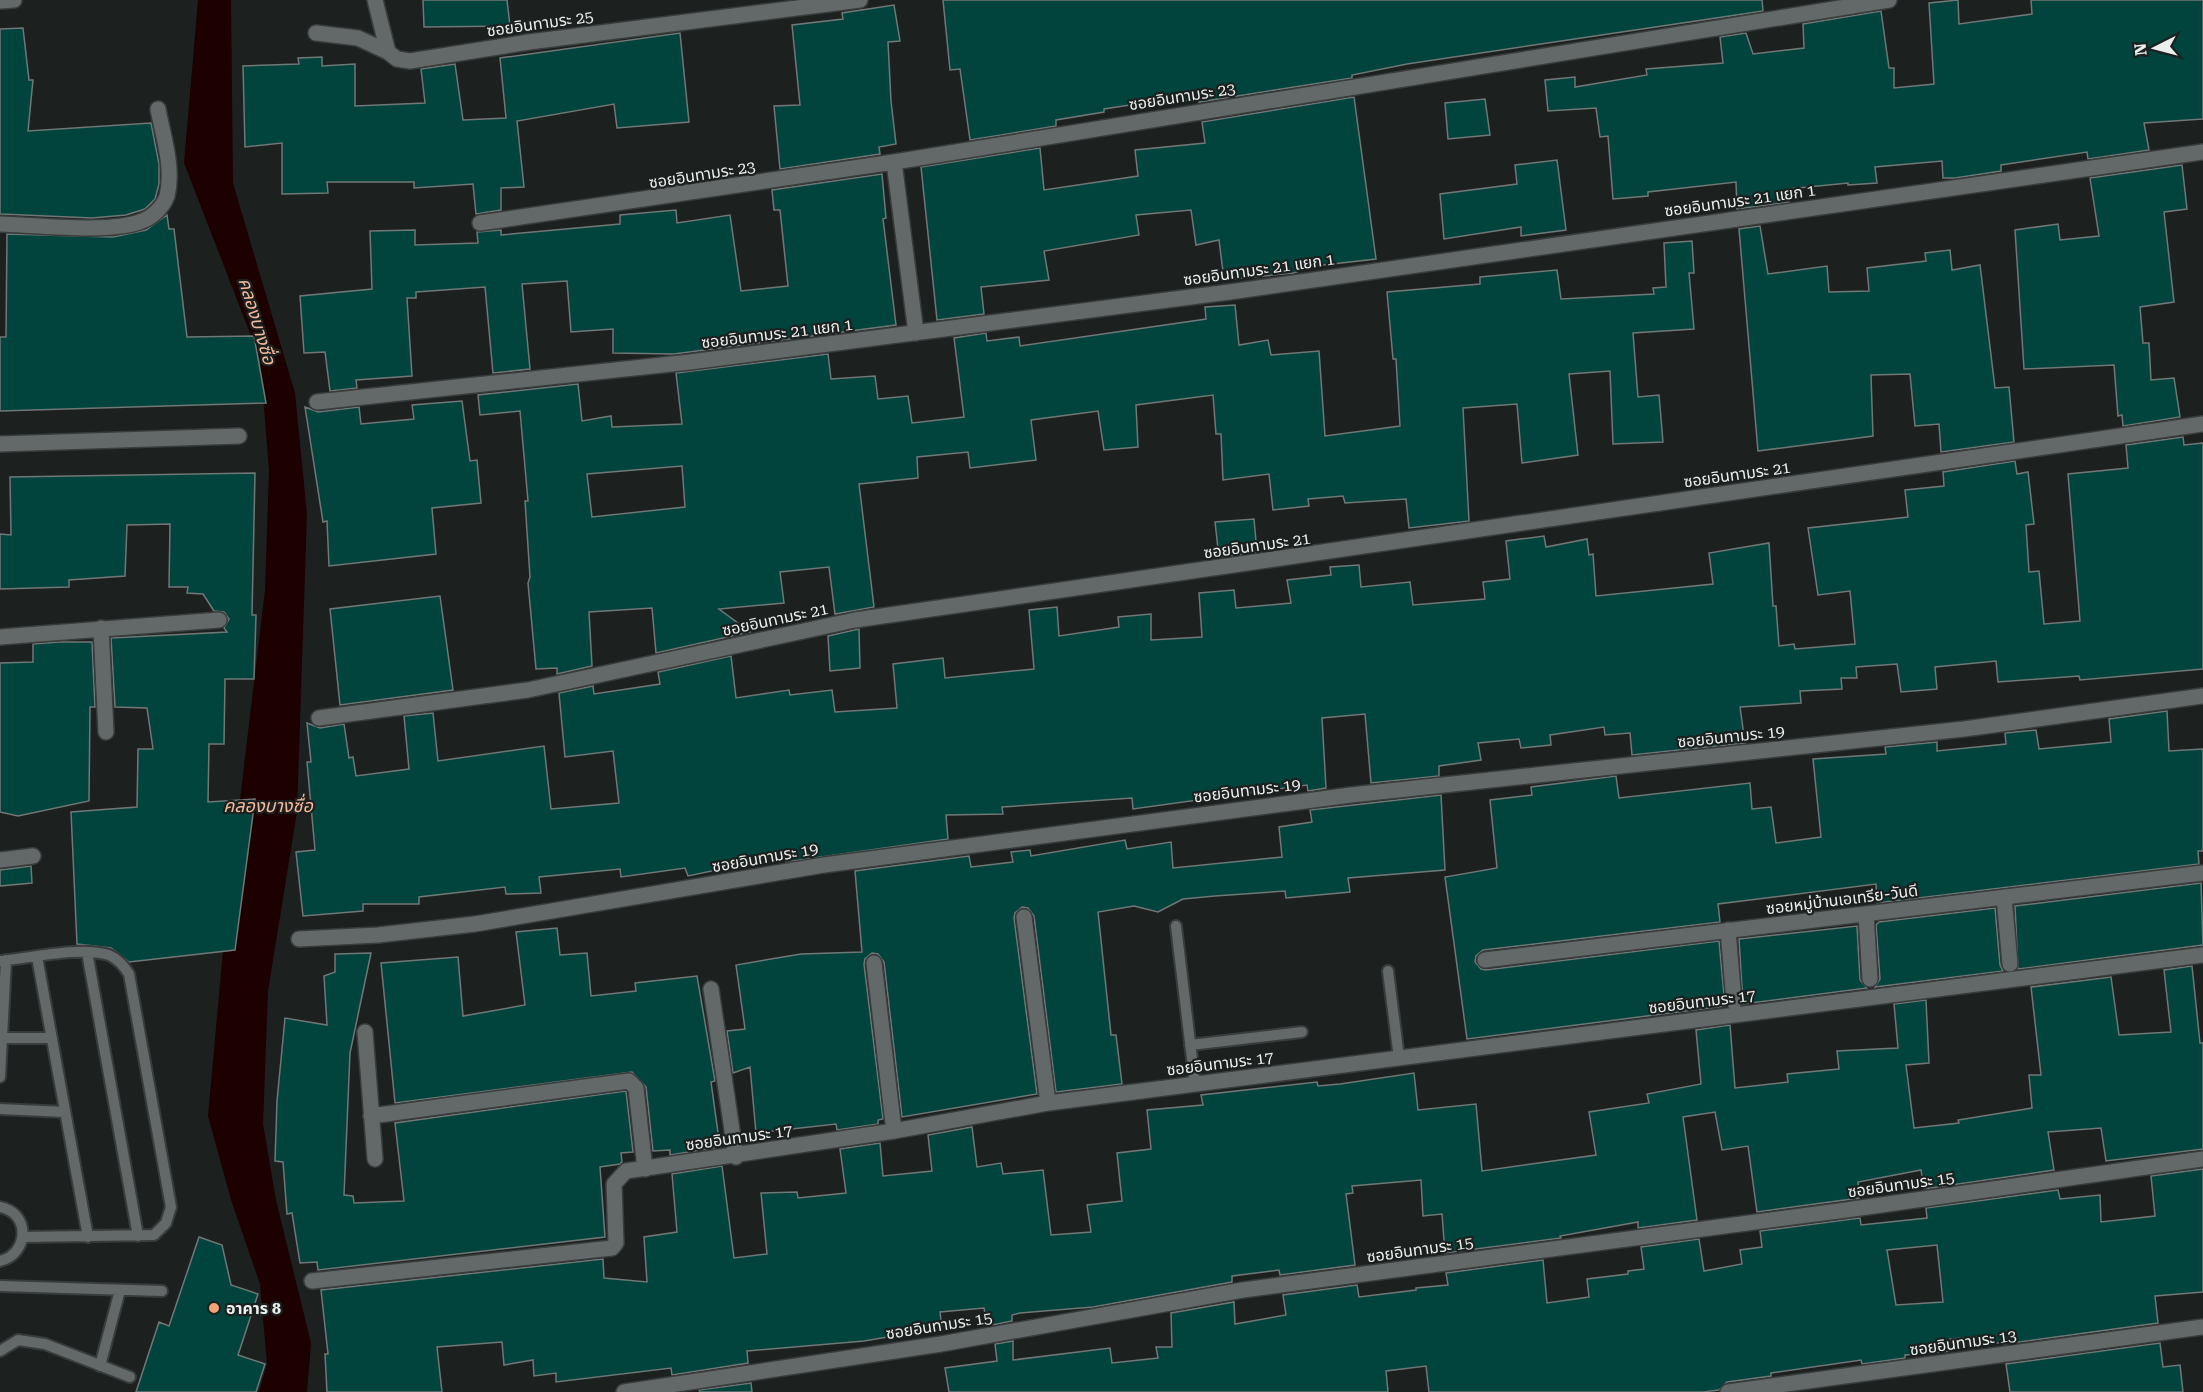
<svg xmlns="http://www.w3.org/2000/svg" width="2203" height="1392" font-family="'Roboto Serif','Noto Sans Thai',serif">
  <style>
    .water { fill: #1d0100 }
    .building { fill: #00443d; stroke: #717776; stroke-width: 1.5; fill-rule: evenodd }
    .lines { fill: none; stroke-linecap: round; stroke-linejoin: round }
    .lane-casing { stroke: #393c3c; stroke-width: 14 }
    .street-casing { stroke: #393c3c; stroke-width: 18 }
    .lane { stroke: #636968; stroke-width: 10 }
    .street { stroke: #636968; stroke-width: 15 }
    .poi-dot { fill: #f0a279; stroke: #1c2120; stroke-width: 2 }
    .labels { text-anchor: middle; stroke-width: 4.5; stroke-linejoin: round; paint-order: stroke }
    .street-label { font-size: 16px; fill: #ebefee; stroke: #1c2120 }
    .poi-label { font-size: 16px; font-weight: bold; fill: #ebefee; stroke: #1c2120; text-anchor: start }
    .water-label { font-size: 18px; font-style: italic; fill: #f5ba9b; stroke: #1c2120 }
  </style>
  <rect width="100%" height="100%" fill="#1c2120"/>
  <path class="water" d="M198 0H231L233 183 295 393 307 514 297 812 268 991 263 1124 276 1200 311 1343 307 1392H259L267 1364 260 1284 231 1200 208 1116 226 917 265 590 269 470 260 359 184 163Z"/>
  <path class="building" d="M423 0H507L510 26 424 27Z
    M943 0H1762L1763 11 1407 64 1352 75V78L1199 102V99L1157 105 1156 101 1104 109V112L1056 120V126L970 140 960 69 950 70Z
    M1958 0 1959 24 2032 14 2031 0H2203V119L2144 123 2149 150 2088 159 2087 152 2001 165V171L1955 178H1943L1942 161 1875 167 1877 183 1848 185V183L1788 189 1789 202 1737 209 1736 182 1648 192V196L1613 199 1608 136 1600 137 1596 108 1548 111 1545 80 1575 77V87L1647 75 1646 69 1723 63 1720 37 1746 33 1753 54 1804 48 1803 24 1881 11 1889 68H1894V88L1934 84 1929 3Z
    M894 5 900 41 888 42 891 101 896 144 879 147 880 154 780 169 774 106 800 105 792 25 843 19 842 13Z
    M23 28 29 80H33L28 131 151 123 159 164V184L155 199 145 209 126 215 92 218 0 214V29Z
    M680 33 689 122 617 128 614 104 517 121 524 187 501 188V210L476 214 473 184 414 188V182H327L328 193 282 194V143L245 147 243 66 299 64 298 58 322 57V66L355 64V106L425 103 421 69 455 64 463 120 506 118 500 58Z
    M1354 97 1376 259 1297 268V272L1293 273 1224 280 1219 240 1196 245 1191 210 1136 215 1139 235 1044 251 1049 280 981 287 984 314 937 320 921 167 1040 148 1044 190 1138 176 1135 150 1205 143 1202 122Z
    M1485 99 1490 135 1448 139 1445 103Z
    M1557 160 1566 230 1521 236V227L1444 239 1440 194 1517 184 1515 165Z
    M2182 165 2187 209 2164 212 2174 302 2140 307 2143 343H2149L2151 380 2174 378 2180 417 2123 426 2122 415 2118 416 2114 365 2024 369 2015 230 2058 224 2060 240 2099 236 2090 178Z
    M882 174 886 218 883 219 896 325 674 354 613 353V329L571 332 567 281 522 284 530 369 493 373 485 287 416 292V298H407L412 376 356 380 357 388 330 391 325 352 304 353 300 296 372 289 370 231 415 230V245L478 243 477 232 501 230V235L620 224V215L676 210 677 223 730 215 741 291 788 286 780 210H774L772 190Z
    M167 215 169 229H174L187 337 254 336 266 403 0 411V337H6L7 234 113 237 146 230Z
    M1760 226 1768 274 1827 266 1829 292 1869 291 1867 268 1926 261 1925 253 1950 250 1952 270 1980 265 1995 388 2009 387 2014 442 1941 452 1939 424 1915 426 1910 374 1871 375 1873 436 1758 451 1739 229Z
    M1692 241 1694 273H1689L1694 329 1633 333 1638 397 1659 395 1663 442 1613 444 1610 371 1569 374 1578 455 1522 463 1517 404 1463 408 1469 521 1409 528 1406 499 1345 503 1343 496 1308 499 1309 506 1273 510 1269 474 1223 480 1221 434H1216L1213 395 1136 405 1138 447 1104 450 1098 411 1031 420 1036 460 970 468 968 452 917 457 918 478 859 484 874 607 835 614 829 567 780 572 784 603 719 609 750 632 656 653 652 608 589 612 592 666 557 674V668L536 669 528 583 530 577 525 501H528L520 411 480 415 478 395 578 384 582 421 611 416 612 427 682 424 676 373 828 354 831 379 875 376 878 399 908 396 912 423 964 417 954 338 986 333 987 341 1019 337 1020 346 1206 319 1205 307 1235 305 1239 345 1268 340 1271 355 1319 351 1325 436 1400 426 1396 359H1393L1387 292 1480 284V277L1557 270 1561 299 1654 294 1653 288 1666 287 1664 243ZM682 466 685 507 592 517 587 474Z
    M462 401 470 461 477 460 481 503 432 508 436 554 329 566 327 521 323 522 305 407 318 412 359 407 361 424 414 419 412 405Z
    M2183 437 2184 445 2203 443V669L2080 680 2079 676 1998 682 1996 661 1935 667 1937 689 1901 692 1897 664 1856 667 1857 678H1841L1842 689 1800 691 1801 703 1740 707 1745 743 1632 755 1630 733 1605 735 1604 727 1550 735 1551 745 1521 748 1519 739 1478 743 1481 760 1439 766V776L1371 783 1365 714 1322 718 1326 788 1308 791 1307 785 1133 809 1132 798 1002 807 1003 814 946 815 948 839 786 862 785 855 730 861 731 867 688 876 685 868 621 877 620 869 539 877 541 893 506 894 505 887 419 897V904H363V911L303 916 296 852 315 850 307 762H311L307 723 320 728 344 724 349 758 353 757 356 776 409 769 404 716 433 713 438 761 544 746 551 809 619 803 613 751 565 757 559 693 593 686 594 694 660 684 658 672 731 656 736 698 789 690 790 695 832 690 835 712 897 708 893 664 943 658 945 678 1034 669 1029 610 1057 607 1059 636 1119 627 1118 617 1151 614V640L1202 637 1199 593 1234 590 1236 608 1291 603 1287 580 1331 575 1330 567 1359 565 1361 587 1410 582 1413 605 1485 599 1483 582 1510 579 1506 541 1544 536 1546 547 1587 539 1589 555 1593 554 1596 596 1713 584 1709 553 1769 543 1773 606H1776L1779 646 1794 644 1795 649 1855 644 1850 591 1818 595 1808 528 1908 517 1905 490 1944 486 1943 472 2015 461 2017 474 2028 472 2034 524 2026 525 2029 572 2039 571 2044 624 2080 621 2068 474 2128 468 2126 445Z
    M255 473 252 615H256L254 679H225L224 744H209L208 802 255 799 235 950 129 962 111 948 77 944 71 812 137 807 138 749H153L147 708 115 707 111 638 227 632 224 628 229 619 224 612 214 611 203 594 187 593 188 587H169L170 524 127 525 125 576 69 580V587L0 589V534L11 535 10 477Z
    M1254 519 1257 552 1219 557 1215 522Z
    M440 596 453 690 340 705 330 609Z
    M859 629 860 668 830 671 828 636Z
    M59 642H92L95 707H90L89 801 18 816 0 812V663L33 662V644Z
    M2167 711 2169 751 2203 749V851H2198L2199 864 1877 903 1876 884 1718 904 1720 922 1483 950 1476 956 1475 962 1481 969 1486 970 1719 941 1725 1006 1467 1039 1445 877 1497 868 1490 800 1532 795 1531 787 1616 776 1619 798 1750 783 1752 809 1771 807 1776 843 1821 837 1813 759 1886 754 1885 747 1937 742V751L2006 744 2005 733 2036 730 2039 749 2111 742 2109 719Z
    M1441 795 1445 870 1348 878 1350 892 1286 898 1285 891 1215 896 1183 899 1158 912 1134 906 1098 912 1111 1035H1116L1122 1084 1056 1092 1034 916 1028 908 1022 907 1015 913 1014 918 1037 1094 902 1117 884 962 878 954 872 953 865 959 864 964 883 1119 878 1120V1124L837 1130 836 1124 756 1133 750 1067 733 1073 727 1031 745 1029 736 965 801 954 862 952 855 871 969 856 971 867 1013 862 1011 852 1030 850 1031 856 1125 840 1127 849 1171 842 1173 868 1282 857 1279 827 1312 822 1310 810Z
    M31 866 32 883 0 886V870Z
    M2201 883 2203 945 2018 969 2015 906Z
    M1995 908 2000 965 2003 971 1875 987 1880 979 1876 925 1879 922Z
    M1857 926 1860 980 1867 988 1743 1004 1739 939Z
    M557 928 560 955 587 953 591 996 636 991 635 983 697 976 715 1081 711 1082 720 1147 670 1155V1150L653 1151 646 1087 632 1072 395 1103 381 963 458 957 463 1016 525 1005 516 932Z
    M371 953 350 1053 344 1195 353 1196 354 1203 404 1201 395 1123 626 1091 633 1152 621 1153 622 1162 620 1164 600 1167 605 1237 318 1270 317 1262 300 1263 292 1213 287 1214 283 1162 275 1161 277 1101 285 1018 327 1025 324 976 335 972V954Z
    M2192 966 2200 1043H2203V1149L2106 1161 2101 1128 2048 1132 2054 1170 1924 1189 1921 1170 1858 1182 1859 1198 1757 1212 1748 1146 1722 1150 1715 1112 1683 1117 1697 1220 1638 1228V1222L1560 1236 1561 1238 1445 1253 1442 1214 1423 1216 1421 1180 1352 1186 1353 1193 1346 1194 1355 1265 1280 1275 1279 1270 1232 1276V1282L1093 1307 1020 1313 1012 1315V1321L987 1326 984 1308 940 1312 942 1328 864 1341 747 1351 748 1363 672 1375 671 1368 556 1382V1373L534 1376 533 1360 504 1365 502 1342 437 1347 442 1392H327L325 1354H328L321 1290 603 1259 604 1278 647 1282 644 1237 677 1232 672 1174 722 1166 734 1258 767 1254 761 1193 797 1192 798 1198 846 1193 840 1149 880 1143 883 1176 932 1171 928 1135 972 1127 977 1167 1001 1163 1003 1174 1043 1170 1051 1235 1091 1232 1087 1205 1122 1201 1117 1153 1151 1149 1147 1110 1203 1105 1201 1095 1317 1082 1318 1086 1340 1084 1414 1073 1418 1110 1476 1104 1482 1171 1596 1155 1589 1112 1649 1103 1647 1094 1701 1084 1696 1030 1730 1025 1735 1088 1788 1082 1787 1074 1839 1069 1837 1051 1898 1048 1894 1004 1926 1000 1929 1063 1906 1065 1914 1128 1959 1123 1958 1120 2032 1108 2029 1075H2041L2031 987 2111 977 2119 1035 2171 1032 2164 970Z
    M2203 1169V1292L2155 1296 2158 1323 2004 1344V1342L1991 1344V1336L1950 1339 1951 1351 1905 1355V1358L1862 1364 1861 1360 1771 1373V1376L1727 1382 1719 1390 1703 1392H1429L1426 1366 1386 1371 1388 1392H949L945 1368 997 1361 995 1344 1013 1341V1360L1110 1348 1112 1363 1158 1358 1156 1347H1172L1171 1313 1234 1302 1235 1324 1286 1315 1283 1295 1357 1285 1359 1297 1416 1290V1288L1448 1285 1446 1273 1543 1260 1547 1303 1589 1297 1587 1279 1628 1274V1271L1644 1269 1641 1247 1699 1239 1704 1271 1742 1264 1740 1250 1762 1247 1760 1231 1860 1218 1861 1225 1927 1218 1926 1208 2058 1190 2060 1199 2100 1195 2101 1222 2155 1216 2151 1176ZM1937 1245 1943 1302 1896 1305 1887 1250Z
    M199 1237 222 1245 231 1285 258 1294 238 1355 265 1364 256 1392H136L159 1322 169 1326Z
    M2160 1343 2163 1367 2180 1365 2183 1392H2010L2006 1364Z
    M751 1383 752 1392H700L699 1390Z"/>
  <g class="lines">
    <g class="lane-casing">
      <path id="lane" d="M1176 926 1195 1084
        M87 952 138 1236
        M37 957 88 1237
        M0 961C31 958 80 946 109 955 118 959 124 966 129 974L171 1207 166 1223 154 1235 23 1237
        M1388 971 1399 1058
        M0 1038H52
        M1190 1045 1302 1032
        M0 1077 6 960
        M0 1109 65 1112
        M0 1207C31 1213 29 1254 0 1261
        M0 1286 162 1291
        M0 1351 18 1340 45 1344 130 1377
        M100 1366 120 1290"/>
    </g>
    <g class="street-casing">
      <path id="street" d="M375 0 388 52 397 59 410 61 529 42 860 0
        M0 1 14 0
        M316 33 358 38 388 52
        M894 162 916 333
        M480 223 894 162 1889 0
        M0 224C36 225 110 234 142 221 153 217 163 207 167 196 174 168 163 136 158 109
        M317 402 690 362 1237 291 2203 152
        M0 444 239 436
        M101 628 106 732
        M0 637 219 620
        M319 718 528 690 855 620 2203 424
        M0 860 33 856
        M2004 897 2010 964
        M1866 914 1870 979
        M1024 917 1048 1103
        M1728 930 1734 1002
        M299 939 378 935 475 924 824 865 1351 795 1964 729 2203 696
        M1485 960 2203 873
        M874 963 894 1131
        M711 989 736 1157
        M365 1032 375 1159
        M371 1116 629 1081 636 1088 645 1169
        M312 1281 612 1248 616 1243 614 1184 626 1171 894 1131 1048 1103 2203 955
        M624 1392 941 1344 1243 1290 1846 1210 2203 1159
        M1728 1392 2203 1327"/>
    </g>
    <use href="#lane" class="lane"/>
    <use href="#street" class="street"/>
  </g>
  <circle class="poi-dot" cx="214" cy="1308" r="6"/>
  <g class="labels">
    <g class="street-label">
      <text transform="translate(540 23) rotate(-8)" y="6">ซอยอินทามระ 25</text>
      <text transform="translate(1182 96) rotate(-9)" y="6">ซอยอินทามระ 23</text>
      <text transform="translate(702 174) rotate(-9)" y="6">ซอยอินทามระ 23</text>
      <text transform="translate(1740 200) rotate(-8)" y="6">ซอยอินทามระ 21 แยก 1</text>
      <text transform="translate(1259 269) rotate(-8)" y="6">ซอยอินทามระ 21 แยก 1</text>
      <text transform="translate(777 333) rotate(-7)" y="6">ซอยอินทามระ 21 แยก 1</text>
      <text transform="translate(1737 474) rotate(-8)" y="6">ซอยอินทามระ 21</text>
      <text transform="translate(1257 545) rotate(-8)" y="6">ซอยอินทามระ 21</text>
      <text transform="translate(775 619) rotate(-12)" y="6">ซอยอินทามระ 21</text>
      <text transform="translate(1731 736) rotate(-6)" y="6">ซอยอินทามระ 19</text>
      <text transform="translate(1247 790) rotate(-7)" y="6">ซอยอินทามระ 19</text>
      <text transform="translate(765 857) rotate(-10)" y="6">ซอยอินทามระ 19</text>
      <text transform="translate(1842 899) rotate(-7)" y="6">ซอยหมู่บ้านเอเทรีย-วันดี</text>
      <text transform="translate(1702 1001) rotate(-7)" y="6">ซอยอินทามระ 17</text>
      <text transform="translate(1220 1063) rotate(-7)" y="6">ซอยอินทามระ 17</text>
      <text transform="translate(739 1137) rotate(-8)" y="6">ซอยอินทามระ 17</text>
      <text transform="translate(1901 1184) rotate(-8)" y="6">ซอยอินทามระ 15</text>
      <text transform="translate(1420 1249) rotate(-8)" y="6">ซอยอินทามระ 15</text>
      <text transform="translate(939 1325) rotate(-9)" y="6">ซอยอินทามระ 15</text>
      <text transform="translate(1963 1342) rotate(-8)" y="6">ซอยอินทามระ 13</text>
    </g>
    <g class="poi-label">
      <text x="226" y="1314">อาคาร 8</text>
    </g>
    <g class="water-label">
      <text transform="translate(257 321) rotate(73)" y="6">คลองบางซื่อ</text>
      <text x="268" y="812">คลองบางซื่อ</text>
    </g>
  </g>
  <g transform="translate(2155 48) rotate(264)" stroke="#1c2120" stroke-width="4.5" paint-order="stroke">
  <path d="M0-4.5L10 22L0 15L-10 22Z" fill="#ebefee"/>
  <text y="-9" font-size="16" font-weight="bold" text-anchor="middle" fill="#ebefee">N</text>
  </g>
</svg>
